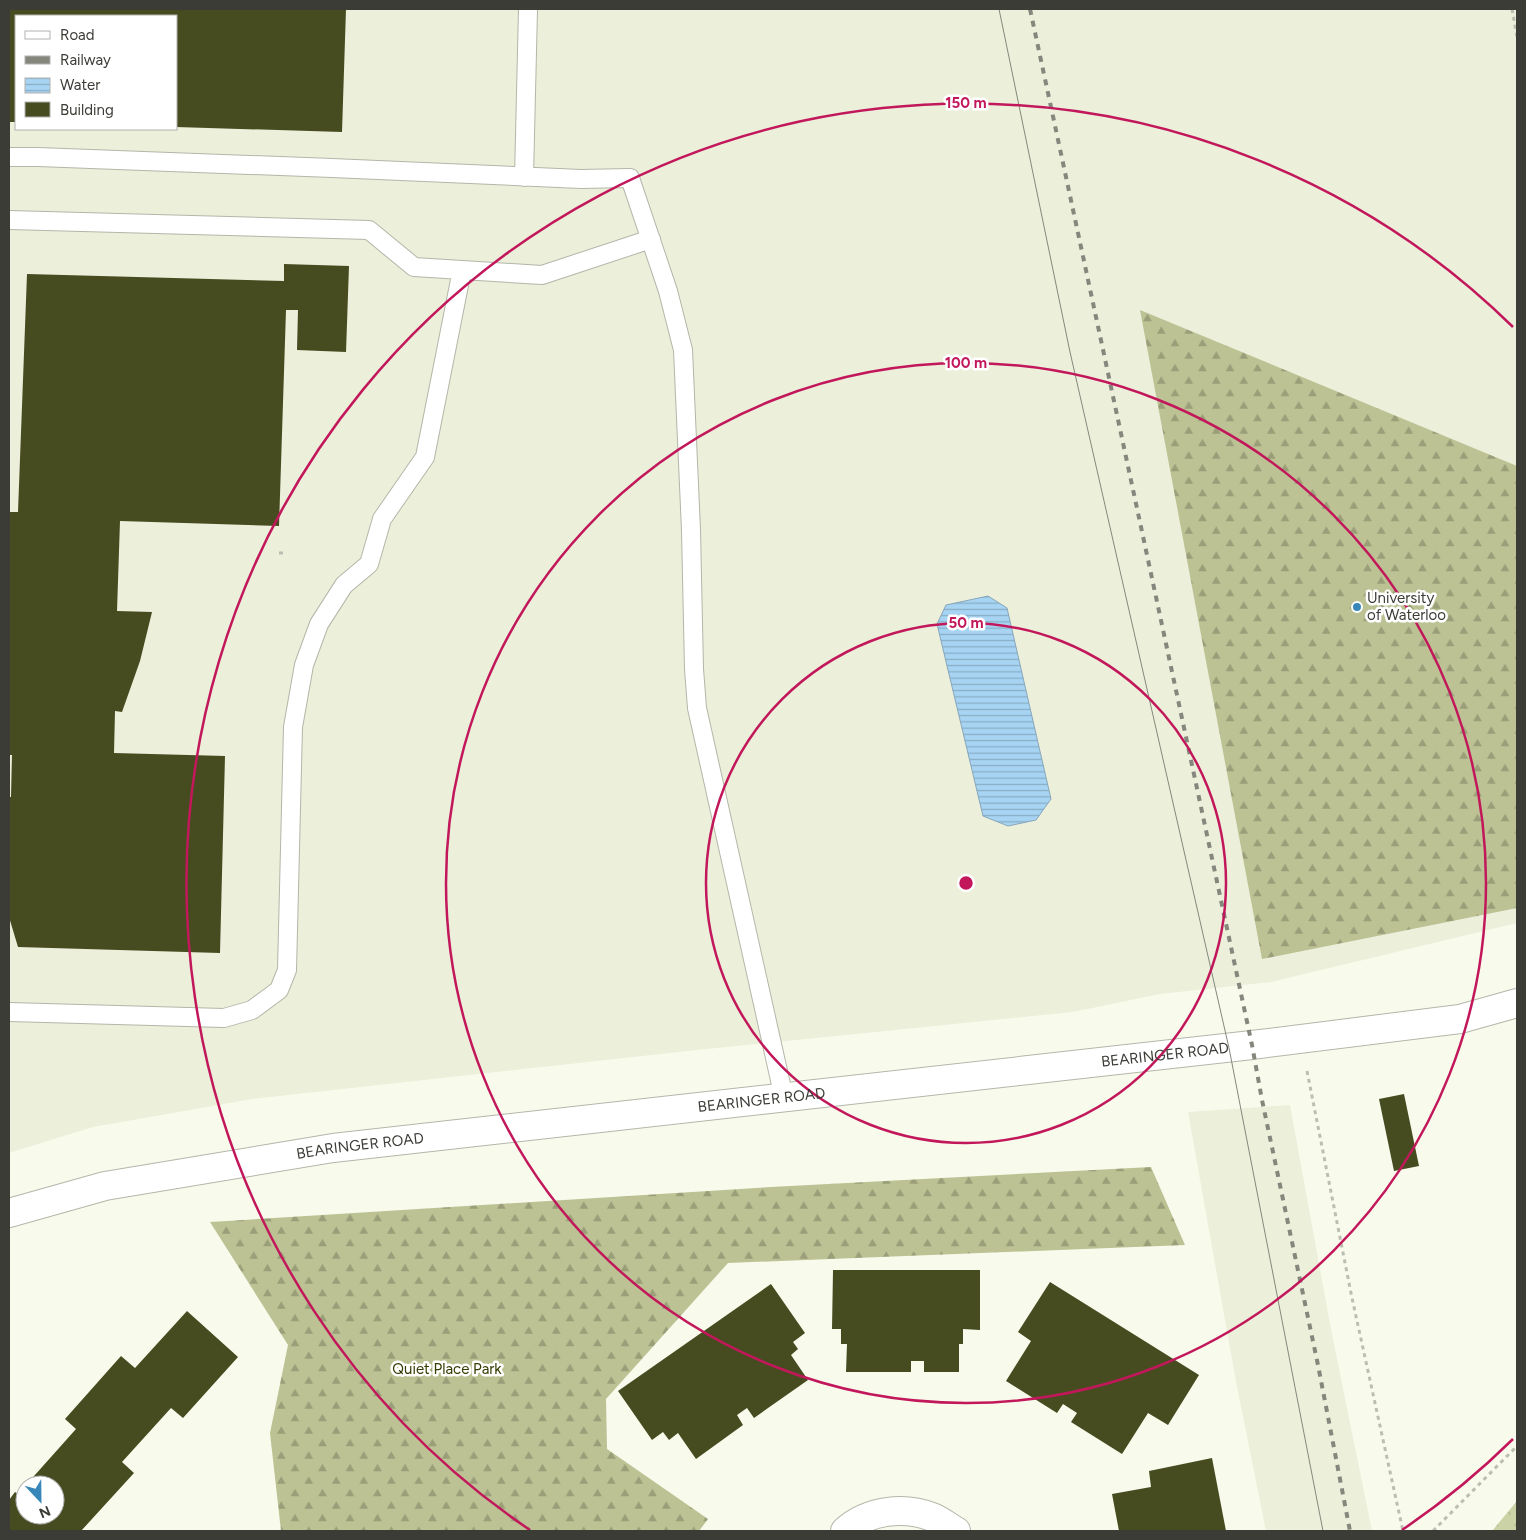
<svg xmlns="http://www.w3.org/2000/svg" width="1526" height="1540" font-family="Figtree,sans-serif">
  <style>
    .built { fill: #ecefda; fill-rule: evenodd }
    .forest { fill: url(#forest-firs) }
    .park { fill: url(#park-crowns) }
    .water { fill: url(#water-rules); stroke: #87a6ba }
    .building { fill: #474b20 }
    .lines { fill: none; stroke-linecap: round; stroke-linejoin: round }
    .lane-casing { stroke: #b4b6a9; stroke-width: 20 }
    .street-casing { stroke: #b4b6a9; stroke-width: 30 }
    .secondary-casing { stroke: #b4b6a9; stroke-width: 30 }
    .path { stroke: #bcbeb2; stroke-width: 3; stroke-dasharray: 4 4; stroke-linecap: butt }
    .lane { stroke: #fff; stroke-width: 18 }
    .street { stroke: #fff; stroke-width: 28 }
    .secondary { stroke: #fff; stroke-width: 28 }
    .tram { stroke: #85877d; stroke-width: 1 }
    .rail { stroke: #85877d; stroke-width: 4; stroke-dasharray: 6 6; stroke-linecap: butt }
    .ring { fill: none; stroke: #c2185b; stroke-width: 2.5 }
    .poi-dot { fill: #3788b9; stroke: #fff; stroke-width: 2 }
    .labels { text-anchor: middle; stroke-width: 5; stroke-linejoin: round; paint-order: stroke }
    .poi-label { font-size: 15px; fill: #3b3c36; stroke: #fff; text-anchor: start }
    .street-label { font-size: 15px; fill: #3b3c36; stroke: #fff }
    .park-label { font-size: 15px; fill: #363b00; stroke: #fff }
    .centre { fill: #c2185b; stroke: #fff; stroke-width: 2.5 }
    .ring-label { font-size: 15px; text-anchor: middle; font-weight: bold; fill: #c2185b; stroke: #fff; stroke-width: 5; stroke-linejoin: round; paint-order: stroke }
  </style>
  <defs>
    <pattern id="forest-firs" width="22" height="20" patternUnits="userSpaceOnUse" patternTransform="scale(1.25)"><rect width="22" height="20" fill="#bcc293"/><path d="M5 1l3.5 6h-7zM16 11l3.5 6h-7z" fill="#9a9f79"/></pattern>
    <pattern id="park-crowns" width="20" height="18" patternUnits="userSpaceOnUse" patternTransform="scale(1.25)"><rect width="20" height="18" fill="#cbd2a5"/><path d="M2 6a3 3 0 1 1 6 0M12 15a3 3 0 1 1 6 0" fill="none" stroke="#afb58f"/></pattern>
    <pattern id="water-rules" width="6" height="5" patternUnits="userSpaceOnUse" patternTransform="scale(1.25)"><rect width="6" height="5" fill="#a7d4f3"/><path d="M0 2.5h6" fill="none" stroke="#89adc6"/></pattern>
  </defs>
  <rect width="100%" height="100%" fill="#f8fbec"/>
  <path class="built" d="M9 9H1517V923L1271 982 1160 994 1073 1012 697 1050 252 1099 93 1127 9 1153ZM16 16H176V129H16Z
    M1290 1105 1331 1329 1372 1531H1266L1236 1382 1188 1112Z"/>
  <path class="forest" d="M1140 310 1517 466V908L1262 959Z
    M1151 1167 1185 1245 728 1263 606 1399 607 1449 708 1519 699 1531H281L270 1433 288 1345 210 1222 771 1187Z"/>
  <path class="park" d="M1517 1501V1531H1492Z"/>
  <path class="water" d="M988 596 1007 608 1051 799 1036 820 1008 826 983 816 937 624 946 605Z"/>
  <path class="building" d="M9 9H346L342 132 176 127V16H16V122H9Z
    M284 264 349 266 346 352 297 350 298 310H286L279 526 120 521 117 611 152 612 140 661 122 712 115 711 114 753 225 756 220 953 18 947 9 917V797H11L12 755H9V512H18L27 274 284 281Z
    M1404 1094 1419 1166 1394 1171 1379 1099Z
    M833 1270H980V1330L963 1329V1344H959V1372H924V1361H911V1372H846L847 1344H841V1329H832Z
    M1050 1282 1199 1375 1168 1425 1148 1413 1122 1454 1071 1422 1077 1413 1063 1404 1057 1413 1006 1381 1031 1341 1018 1332Z
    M771 1284 805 1333 793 1342 798 1349 791 1355 808 1380 754 1418 747 1408 737 1415 743 1425 696 1459 678 1433 669 1440 663 1432 652 1440 618 1391Z
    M187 1311 238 1357 183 1418 171 1408 122 1462 134 1473 81 1531H9V1500L15 1492 18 1494 25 1486V1515H55V1485H26L76 1429 65 1419 121 1356 135 1368Z
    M1212 1458 1226 1531H1119L1112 1494 1151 1487 1149 1471Z"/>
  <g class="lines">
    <g class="lane-casing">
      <path id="lane" d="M9 157H38L332 168 581 179 630 178 668 291 683 350 691 530 694 669 697 708 784 1098
        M524 177 528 9
        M9 220 369 230 414 267 462 270 425 457 382 519 369 564 344 585 319 624 304 665 293 727 287 970 279 990 252 1010 224 1018 9 1012
        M462 270 542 275 651 239"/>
    </g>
    <g class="street-casing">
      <path id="street" d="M845 1531C868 1510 904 1506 932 1517 940 1520 949 1527 956 1531"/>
    </g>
    <g class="secondary-casing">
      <g id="secondary">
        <path id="s1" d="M9 1213 105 1186 333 1148 1252 1045 1460 1019 1517 1003"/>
      </g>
    </g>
    <path class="path" d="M1512 9 1517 37
      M279 553H284
      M1307 1071 1352 1298 1403 1531
      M1433 1531 1517 1446"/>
    <use href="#lane" class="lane"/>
    <use href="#street" class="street"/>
    <use href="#secondary" class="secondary"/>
    <path class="tram" d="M999 9 1070 352 1229 1048 1323 1531"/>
    <path class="rail" d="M1030 9 1252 1045 1262 1100 1318 1365 1350 1531"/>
  </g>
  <g class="ring">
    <circle cx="966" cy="883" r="260"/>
    <circle cx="966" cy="883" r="520"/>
    <path d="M1513 1439A780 780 0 0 1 1402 1530M530 1530A780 780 0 1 1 1513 327"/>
  </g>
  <circle class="poi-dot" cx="1357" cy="607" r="5"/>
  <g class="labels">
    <g class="poi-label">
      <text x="1367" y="603">University<tspan x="1367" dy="17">of Waterloo</tspan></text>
    </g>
    <g class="street-label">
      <text dy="5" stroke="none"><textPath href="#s1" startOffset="1168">BEARINGER ROAD</textPath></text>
      <text dy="5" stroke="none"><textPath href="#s1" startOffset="762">BEARINGER ROAD</textPath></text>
      <text dy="5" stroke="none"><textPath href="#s1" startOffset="358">BEARINGER ROAD</textPath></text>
    </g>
    <g class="park-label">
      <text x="447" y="1374">Quiet Place Park</text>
    </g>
  </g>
  <circle cx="966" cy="883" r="8" class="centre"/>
  <g class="ring-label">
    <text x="966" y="108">150 m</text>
    <text x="966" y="368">100 m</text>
    <text x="966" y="628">50 m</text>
  </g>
  <rect width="1526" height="1540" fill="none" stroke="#3b3c36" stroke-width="20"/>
  <rect x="15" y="15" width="162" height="115" fill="#ffffff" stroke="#b1b1af"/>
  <rect x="25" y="31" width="25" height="8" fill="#ffffff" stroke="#b1b1af"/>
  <text x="60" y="40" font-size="15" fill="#3b3c36">Road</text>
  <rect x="25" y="56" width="25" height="8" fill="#85877d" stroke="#b1b1af"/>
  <text x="60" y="65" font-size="15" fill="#3b3c36">Railway</text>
  <rect x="25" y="78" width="25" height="15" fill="url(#water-rules)" stroke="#b1b1af"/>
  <text x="60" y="90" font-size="15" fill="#3b3c36">Water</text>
  <rect x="25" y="102" width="25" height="15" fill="#474b20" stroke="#b1b1af"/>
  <text x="60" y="115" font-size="15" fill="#3b3c36">Building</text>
  <g transform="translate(40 1500) rotate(158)"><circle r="24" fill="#ffffff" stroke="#b1b1af"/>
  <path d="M0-4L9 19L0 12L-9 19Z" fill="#3788b9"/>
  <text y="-8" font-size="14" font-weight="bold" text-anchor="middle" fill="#3b3c36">N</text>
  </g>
</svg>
